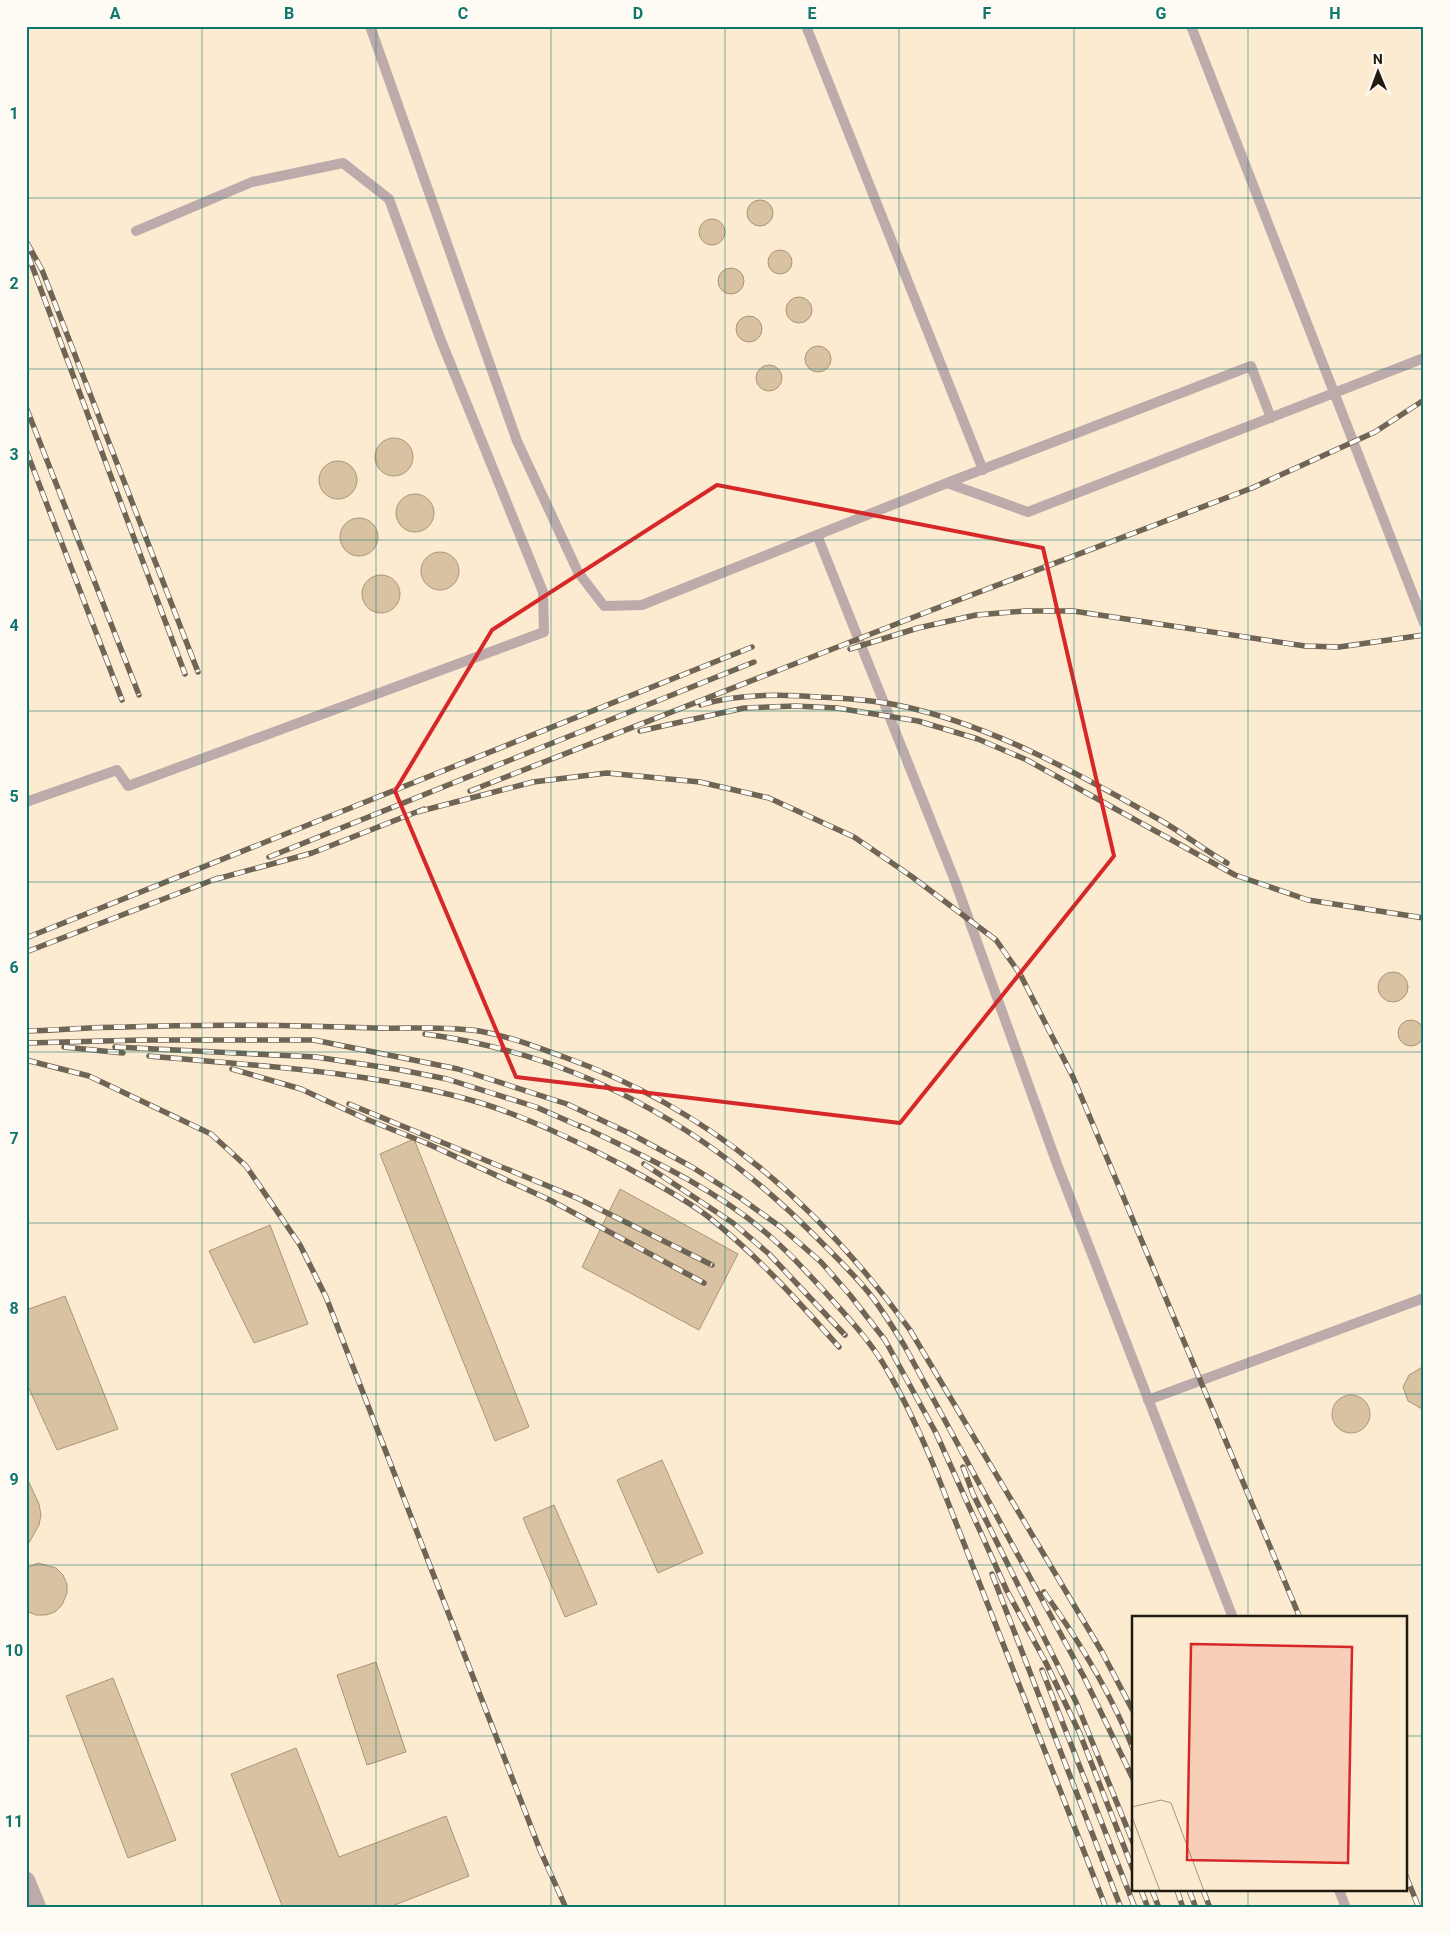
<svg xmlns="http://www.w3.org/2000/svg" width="1450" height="1934" font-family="Roboto,sans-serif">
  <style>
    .building { fill: #d8c2a2; stroke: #aa9677 }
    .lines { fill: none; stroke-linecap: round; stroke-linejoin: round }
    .lane { stroke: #bdaaab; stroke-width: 10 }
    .street { stroke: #bdaaab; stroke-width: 19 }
    .rail-casing { stroke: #706554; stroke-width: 5.5 }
    .rail { stroke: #fefaf4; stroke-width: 4; stroke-dasharray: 11; stroke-linecap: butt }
    .marked { fill: none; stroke: #d62828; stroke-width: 4; stroke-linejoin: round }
    .grid { fill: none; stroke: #0f766e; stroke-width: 1; stroke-opacity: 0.55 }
    .inset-road { fill: none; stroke: #a59783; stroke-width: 1 }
    .view { fill: #d62828; fill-opacity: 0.15; stroke: #d62828; stroke-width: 2.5 }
    .inset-edge { fill: none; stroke: #211a0e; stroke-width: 2.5 }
    .neatline { fill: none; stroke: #0f766e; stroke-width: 2 }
    .grid-label { font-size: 16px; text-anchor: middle; font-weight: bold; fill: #0f766e }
  </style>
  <rect width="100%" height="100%" fill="#fdebd1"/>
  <path class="building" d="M747 213a13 13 0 1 1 26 0a13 13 0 1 1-26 0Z
    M699 232a13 13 0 1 1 26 0a13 13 0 1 1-26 0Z
    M768 262a12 12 0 1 1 24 0a12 12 0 1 1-24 0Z
    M718 281a13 13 0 1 1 26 0a13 13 0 1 1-26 0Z
    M786 310a13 13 0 1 1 26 0a13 13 0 1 1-26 0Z
    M736 329a13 13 0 1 1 26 0a13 13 0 1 1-26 0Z
    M805 359a13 13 0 1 1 26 0a13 13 0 1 1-26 0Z
    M756 378a13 13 0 1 1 26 0a13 13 0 1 1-26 0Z
    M375 457a19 19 0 1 1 38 0a19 19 0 1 1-38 0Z
    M319 480a19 19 0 1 1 38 0a19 19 0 1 1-38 0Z
    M396 513a19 19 0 1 1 38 0a19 19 0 1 1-38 0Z
    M340 537a19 19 0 1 1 38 0a19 19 0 1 1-38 0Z
    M421 571a19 19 0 1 1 38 0a19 19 0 1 1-38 0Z
    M362 594a19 19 0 1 1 38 0a19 19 0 1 1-38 0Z
    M1378 987a15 15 0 1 1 30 0a15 15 0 1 1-30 0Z
    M1398 1033a13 13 0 1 1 26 0a13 13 0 1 1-26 0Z
    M414 1139 529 1427 495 1441 380 1154Z
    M620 1189 738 1254 699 1330 582 1267Z
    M270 1225 308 1324 254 1343 209 1251Z
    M65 1296 118 1429 57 1450 26 1382V1310Z
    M1424 1366V1410L1408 1401 1403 1387 1409 1375Z
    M1332 1414a19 19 0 1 1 38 0a19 19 0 1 1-38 0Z
    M662 1460 703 1553 658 1573 617 1480Z
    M26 1476 39 1504 41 1515 39 1525 26 1548Z
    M554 1505 597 1604 565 1617 523 1518Z
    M38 1563 56 1568 63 1575 67 1584V1593L62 1605 55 1612 46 1615H36L26 1611V1568Z
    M376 1662 406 1752 367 1765 337 1675Z
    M113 1678 176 1840 128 1858 66 1696Z
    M296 1748 339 1857 446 1816 469 1876 387 1908H283L231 1774Z"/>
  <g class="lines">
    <path class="lane" d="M370 26 517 441 578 572 604 606 642 605 947 483 1251 366 1271 418
      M806 26 983 470
      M1191 26 1424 623
      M947 483 1028 512 1424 358
      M817 535 955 881 1057 1164 1233 1618
      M26 802 117 770 128 786 544 632 543 592 440 338 389 199 343 163 252 182 136 231
      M1148 1400 1424 1298
      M1339 1890 1346 1908"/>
    <path class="street" d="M26 1881 37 1908"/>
    <g class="rail-casing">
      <path id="rail" d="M26 241 42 270 198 672
        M28 255 185 674
        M26 407 139 695
        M26 450 122 700
        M850 649 918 628 976 615 1025 611H1073L1305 646 1339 647 1424 635
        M701 705C735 694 783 694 818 697 844 698 871 700 897 705 990 724 1079 774 1160 820 1183 833 1204 850 1227 863
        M640 731 744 708 795 706 837 708 918 721 978 739 1027 760 1235 875 1308 900 1424 918
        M470 791 932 610 1252 488 1375 432 1424 400
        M417 812 533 782 607 773 700 782 769 798 854 837 911 876 996 940 1020 974 1073 1077 1300 1618
        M269 857 754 662
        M213 880 312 853 424 809
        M26 938 752 647
        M26 952 218 878
        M26 1031C59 1030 93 1027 126 1027 209 1024 291 1025 374 1028 409 1029 444 1026 479 1031 509 1036 536 1047 564 1057 712 1110 819 1205 910 1330L1102 1652 1134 1713
        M425 1034C580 1055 707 1127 816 1237 836 1257 856 1276 873 1298 884 1313 894 1329 904 1345L1084 1677 1134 1781
        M26 1043 142 1040H314L458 1069 567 1104 633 1135 692 1167 739 1197 782 1228 821 1262 850 1295 885 1340 936 1433 1007 1591 1046 1663 1080 1734 1134 1872
        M64 1047 123 1053
        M115 1047 316 1057 401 1070 447 1079 536 1107 586 1129
        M149 1056C259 1066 374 1071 481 1103 532 1119 579 1142 626 1167 653 1182 682 1197 706 1215 756 1254 797 1300 839 1347
        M26 1060 89 1076 211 1134 246 1166 300 1245 326 1297 540 1850 566 1908
        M232 1069 301 1089 366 1119 426 1143 550 1200 704 1283
        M349 1104 577 1198 712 1265
        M581 1126C646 1157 719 1190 773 1239 795 1258 814 1280 834 1302 853 1323 873 1345 887 1370 906 1402 921 1435 935 1469L1106 1908
        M644 1164 733 1223 769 1254 845 1335
        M963 1467 973 1494 1076 1702 1134 1845
        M992 1574 1121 1908
        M1044 1592C1080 1642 1111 1693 1134 1751
        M1042 1670 1135 1908
        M1406 1876 1419 1908
        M1141 1890 1148 1908
        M1152 1890 1159 1908
        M1177 1890 1183 1908
        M1189 1890 1196 1908
        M1203 1890 1210 1908"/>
    </g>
    <use href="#rail" class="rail"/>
  </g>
  <path class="marked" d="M717 485 1043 548 1114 856 900 1123 516 1077 395 791 492 630Z"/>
  <path class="grid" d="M202 26V1908M376 26V1908M551 26V1908M725 26V1908M899 26V1908M1074 26V1908M1248 26V1618M26 198H1424M26 369H1424M26 540H1424M26 711H1424M26 882H1424M26 1052H1424M26 1223H1424M26 1394H1424M26 1565H1424M26 1736H1134M1406 1736H1424M1248 1890V1908"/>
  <g transform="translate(1132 1616)">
    <rect width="275" height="275" fill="#fdebd1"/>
    <path class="inset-road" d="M0 191 29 184 39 187 72 275M0 201 28 275"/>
    <path class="view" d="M59 28 220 31 216 247 55 244Z"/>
    <rect width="275" height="275" class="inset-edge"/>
  </g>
  <rect width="1450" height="1934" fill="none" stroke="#fefaf4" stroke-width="55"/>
  <g transform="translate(1378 72) rotate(359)" stroke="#fefaf4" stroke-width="4" paint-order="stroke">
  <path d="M0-4L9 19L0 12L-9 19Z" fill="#211a0e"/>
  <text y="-8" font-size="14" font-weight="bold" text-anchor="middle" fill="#211a0e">N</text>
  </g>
  <rect x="28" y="28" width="1394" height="1878" class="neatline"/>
  <g class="grid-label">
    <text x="115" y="19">A</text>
    <text x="289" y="19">B</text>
    <text x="463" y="19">C</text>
    <text x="638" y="19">D</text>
    <text x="812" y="19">E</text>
    <text x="987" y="19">F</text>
    <text x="1161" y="19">G</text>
    <text x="1335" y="19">H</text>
    <text x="14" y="119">1</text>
    <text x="14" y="289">2</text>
    <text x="14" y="460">3</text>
    <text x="14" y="631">4</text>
    <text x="14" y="802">5</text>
    <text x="14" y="973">6</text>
    <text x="14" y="1144">7</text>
    <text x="14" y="1314">8</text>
    <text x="14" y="1485">9</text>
    <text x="14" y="1656">10</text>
    <text x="14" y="1827">11</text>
  </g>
</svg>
